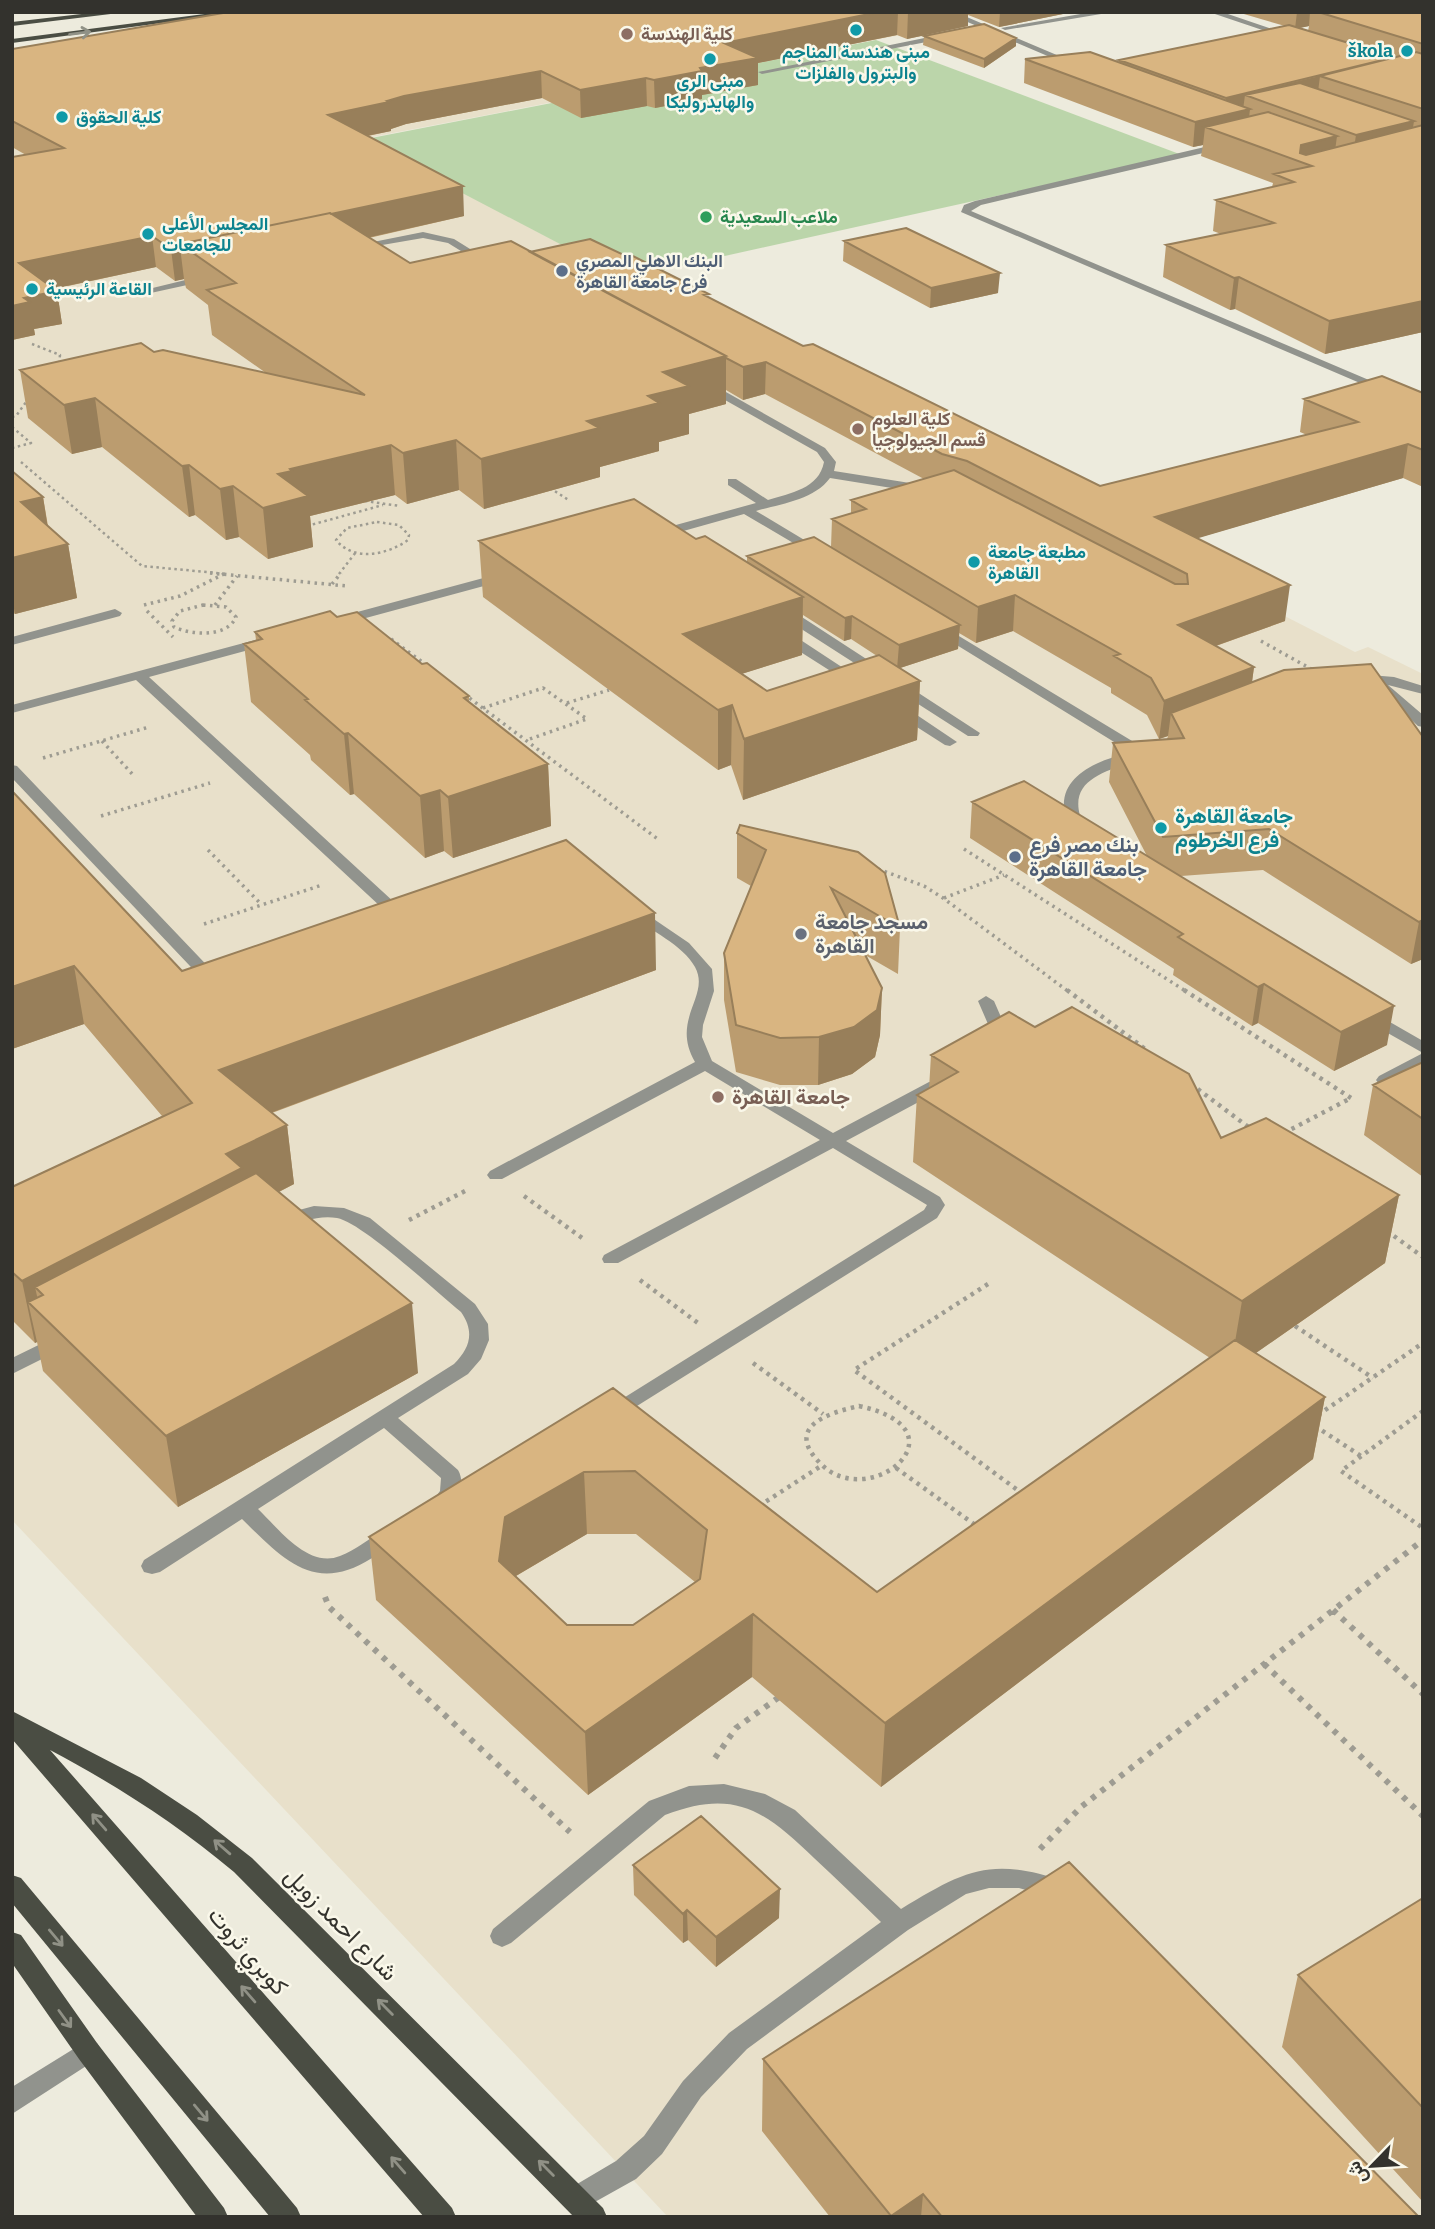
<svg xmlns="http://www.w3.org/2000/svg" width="1435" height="2229" font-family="Bitter,Vazirmatn,serif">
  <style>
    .education { fill: #e8e0ca }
    .green { fill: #bbd5aa }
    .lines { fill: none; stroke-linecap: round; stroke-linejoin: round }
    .path-far3 { stroke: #9e9c92; stroke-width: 2.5; stroke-dasharray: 2.5 3.5; stroke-linecap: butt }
    .path-far2 { stroke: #9e9c92; stroke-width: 3.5; stroke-dasharray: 2.5 4.5; stroke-linecap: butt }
    .path-far1 { stroke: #9e9c92; stroke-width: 4.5; stroke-dasharray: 3.5 5; stroke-linecap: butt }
    .path { stroke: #9e9c92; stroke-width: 6; stroke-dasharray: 5 7; stroke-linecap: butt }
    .minor { fill: #91938d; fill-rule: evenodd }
    .major { fill: #4a4d43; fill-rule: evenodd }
    .wall { fill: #bb9c6f; fill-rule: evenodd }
    .shaded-wall { fill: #987f5a }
    .building { fill: #d9b581; stroke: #987f5a; stroke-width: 2; fill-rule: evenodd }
    .oneway { stroke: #909186 }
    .culture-dot { fill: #0f9aa8; stroke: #faf8ea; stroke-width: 2.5 }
    .education-dot { fill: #8d6e63; stroke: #faf8ea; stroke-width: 2.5 }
    .leisure-dot { fill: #2e9e5b; stroke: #faf8ea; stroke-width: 2.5 }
    .service-dot { fill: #5c6f8a; stroke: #faf8ea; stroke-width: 2.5 }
    .worship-dot { fill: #6b7280; stroke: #faf8ea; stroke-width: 2.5 }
    .labels { text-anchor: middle; stroke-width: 5; stroke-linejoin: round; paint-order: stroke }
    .far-education-label { font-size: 18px; font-weight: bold; fill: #785e54; stroke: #faf8ea; text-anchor: start }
    .far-culture-label { font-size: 18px; font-weight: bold; fill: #0d838f; stroke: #faf8ea; text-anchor: start }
    .far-leisure-label { font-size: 18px; font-weight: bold; fill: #27864d; stroke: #faf8ea; text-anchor: start }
    .far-service-label { font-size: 18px; font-weight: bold; fill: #4e5e75; stroke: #faf8ea; text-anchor: start }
    .culture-label { font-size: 21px; font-weight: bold; fill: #0d838f; stroke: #faf8ea; text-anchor: start }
    .service-label { font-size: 21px; font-weight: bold; fill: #4e5e75; stroke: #faf8ea; text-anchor: start }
    .worship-label { font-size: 21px; font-weight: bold; fill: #5b616d; stroke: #faf8ea; text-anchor: start }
    .education-label { font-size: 21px; font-weight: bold; fill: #785e54; stroke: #faf8ea; text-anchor: start }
    .near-street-label { font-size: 24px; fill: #33322d; stroke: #faf8ea }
  </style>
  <rect width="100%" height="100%" fill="#edebdd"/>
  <path class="education" d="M307 12H936L963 23 362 139 625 278 1355 652 1368 647 1423 674V2217H668L12 1520V62Z"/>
  <path class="green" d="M876 40 1182 155 625 278 361 140Z"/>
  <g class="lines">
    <path class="path-far3" d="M32 344 60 355 59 364
      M12 417 16 416 29 398
      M12 427 31 443 12 448
      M21 462 142 566 228 574
      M550 488 570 501
      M365 501 400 506
      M377 522 399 525 409 535 408 540C387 555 354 562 336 540L347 528Z
      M307 526 383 505
      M339 574 356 552"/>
    <path class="path-far2" d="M210 573 347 586
      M332 584 341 573
      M144 605 180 596 224 574
      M203 605 226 607 236 617C227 638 191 635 174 627L172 621 180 611Z
      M215 605 237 576
      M147 611 173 637
      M391 639 429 667
      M1261 641 1313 670
      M464 694 659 840
      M567 703 609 690
      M483 708 543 688 587 719 527 740
      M102 741 135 777
      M43 758 149 727
      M101 816 210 783
      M964 849 1187 992
      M208 850 262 905
      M878 869 924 886 943 898 1069 992
      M944 898 1004 875
      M204 924 322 885"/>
    <path class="path-far1" d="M1067 990 1145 1049
      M1184 990 1351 1098
      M1191 1084 1251 1129
      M1284 1133 1351 1098
      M524 1196 585 1240
      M409 1220 467 1190
      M1387 1231 1423 1257
      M640 1280 698 1323
      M988 1284 854 1370 1023 1494
      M1295 1326 1373 1378
      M753 1363 823 1414
      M859 1406C970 1430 869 1513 821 1464 783 1427 828 1413 859 1406Z
      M1423 1411 1341 1471 1423 1528
      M1318 1415 1423 1343
      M1315 1426 1361 1456
      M896 1468 978 1527
      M759 1506 821 1466"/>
    <path class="path" d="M325 1597 329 1607 570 1832
      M1333 1610 1423 1694
      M1264 1664 1423 1816
      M715 1758 736 1728 782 1695
      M1040 1849 1081 1807 1423 1540"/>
    <path class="minor" d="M944 12H955L1078 64 1071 66Z
      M1092 12H1113L1005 30 1001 28Z
      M1209 12H1222L1293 36 1286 38Z
      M944 34 947 38 762 74 758 72Z
      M1226 142 1229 143V147L981 205 971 211 1423 403V410L961 212 964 205 975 201Z
      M423 232 454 239 491 262 482 264 448 243 423 238 353 250 348 247Z
      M206 275 211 278 210 280 137 296 132 293Z
      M702 383H710L825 448 836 462 834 471 929 486 935 490 929 494 830 478C814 500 780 504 756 511L821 550V556L817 557 744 514 662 537H654V531L756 503 728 485V479H736L768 500C790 493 819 489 824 462L817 452 702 387Z
      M502 573 506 574V580L340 625 333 621 335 618Z
      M783 607 788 608 980 733 978 736H968L778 614V608Z
      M115 609 122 613 120 616 12 645V637Z
      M939 624 1147 750V756H1138L1136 760C1099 774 1063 782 1085 829L1083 832H1073C1044 785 1090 760 1132 753L934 631V625Z
      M782 630 787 631 863 681 856 685 851 684 777 637V631Z
      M266 637 271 638V644L149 677 407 914 409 917 407 920H395L136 680 12 713V705Z
      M1358 674 1394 677 1423 686V694L1388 685 1423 715V727L1418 726 1371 683 1353 681 1351 678Z
      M900 706 905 707 957 742 950 746 945 745 895 713V707Z
      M12 765 17 766 219 978 221 981 219 984H207L12 778Z
      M636 907 689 943 712 969 714 991 703 1025 702 1037 712 1061 833 1133 929 1082H941L944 1086 941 1090 846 1141 940 1197 945 1205 937 1218 613 1421 606 1419 603 1414 606 1409 924 1210 927 1205 833 1148 618 1263H604L602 1259 604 1255 820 1140 705 1071 502 1179H490L487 1175 490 1171 695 1062C670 1019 711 996 695 967 683 945 650 930 630 915L628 912Z
      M986 996 994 1001 1004 1024 1000 1042 992 1047 984 1042 988 1024 978 1001Z
      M1369 1010 1423 1041V1065L1391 1084H1379L1376 1080 1379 1076 1423 1053 1363 1019 1361 1015Z
      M314 1206 344 1208 370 1218 475 1304 488 1324 489 1340 481 1359 468 1374 398 1418 458 1470C468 1487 455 1515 434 1508L431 1503 440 1491 441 1478 384 1428 258 1509C278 1528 308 1569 340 1556 356 1550 370 1538 383 1530L391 1527 399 1530 402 1535C396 1545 382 1552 372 1558 314 1595 283 1559 242 1519L160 1572 152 1574 144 1572 141 1566 144 1560 454 1364C470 1348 475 1332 461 1312 436 1292 363 1223 337 1218 318 1215 302 1222 284 1227L275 1221 288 1213Z
      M59 1335 66 1337 69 1342 66 1347 12 1374V1358Z
      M724 1784 765 1794 795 1810 901 1909C965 1870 991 1856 1066 1882L1069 1889 1066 1896 1057 1899 1019 1888H989L966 1894 908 1930 747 2049 701 2097 662 2154 636 2179 577 2212 567 2208 563 2199 567 2190 616 2161 644 2136 683 2081 729 2033 881 1922C859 1901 837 1879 814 1858 765 1811 735 1788 665 1815L511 1943 502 1947 493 1943 490 1936 493 1929 649 1801 689 1786Z
      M88 2040 97 2043 101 2051 97 2059 12 2114V2087Z"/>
    <path class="major" d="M99 12H127L12 26V22Z
      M220 12H244L12 43V39Z
      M12 1711 141 1778 197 1815 252 1858 603 2208 607 2217H574L234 1872C177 1824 116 1785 50 1750L452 2208 456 2217H424L12 1739Z
      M12 1875 21 1878 297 2208 301 2217H270L12 1903Z
      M12 1932 21 1935 97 2043 224 2208 228 2217H197L79 2059 12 1963Z"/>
  </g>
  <path class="wall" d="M229 12H1066L1063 14 999 27 968 15V26L907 39 897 35 758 63V85L702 95V99L655 108 647 106 581 118 542 98 406 124 391 129V131L368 136 464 216 369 238 410 263 530 252 709 298 803 346 1100 486 1307 435 1300 432 1304 399 1423 393V487L1403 478 1197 538 1285 621 1216 646 1254 667 1252 682 1423 737V959L1411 964 1263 870 1181 876 1387 1045 1334 1071 1258 1023 1252 1026 1173 975 1174 969 970 838 972 802 1147 856 1109 782 1113 743 1167 739 1168 736 1159 739 1147 715 1111 693V688L1013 631 976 643 959 633 958 649 900 668 920 681 917 740 743 800 731 765 718 770 483 597 479 541 696 539 747 562V556L831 547 832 519 851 514V500L924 479 765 394 743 400 726 390V404L689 414V434L659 442V451L600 467V477L484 509 459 490 407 504 395 495 310 516 313 547 268 559 239 537 226 540 195 515 189 517 102 447 72 454 28 418 20 370 154 352 266 373 212 335 208 305 186 288 184 279 175 281 156 267 54 289 57 291 62 324 34 329 35 335 12 340V157L26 155 12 147V49ZM803 615 844 641 851 639 877 656 767 691 741 674 802 655Z
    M1237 12H1423V332L1325 354 1235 309 1230 310 1163 277 1166 245 1221 234 1213 231 1216 200 1272 187 1273 183 1201 156 1203 145 1193 147 1024 83 1025 59 1119 63V60L1285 26ZM1309 26 1308 31 1299 28Z
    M924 36 1016 46 984 68 923 45Z
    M844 241 998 293 930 308 843 261Z
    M12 471 43 497 48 526 68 544 77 598 15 614 12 612Z
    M337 617 422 664 469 696V702L548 764 551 826 453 858 444 851 425 858 354 794 350 795 311 760 310 755 251 702 244 644 256 640 255 632Z
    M12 791 182 971 656 970 272 1113 287 1125 294 1184 279 1192 418 1373 178 1507 43 1371 37 1342 35 1343 12 1320V1187L162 1116 84 1024 12 1049Z
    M737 833 900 928 898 974 865 955 882 988 880 1035 875 1057 852 1074 818 1085H780L736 1072 724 1000V953L751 886 737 878Z
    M931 1055 1221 1138 1399 1195 1385 1263 1256 1353 1325 1397 1313 1459 881 1787 752 1677 588 1795 376 1600 369 1537 613 1388 877 1592 1210 1358 913 1162 917 1095 929 1089ZM587 1534H636L695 1582 633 1625H567L516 1576Z
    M1423 1062V1177L1364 1135 1373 1085Z
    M633 1865 779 1918 716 1967 688 1940 683 1943 634 1895Z
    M1423 1898V2202L1282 2047 1298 1975Z
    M763 2059 1419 2217H830L762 2131Z"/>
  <path class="shaded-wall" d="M879 12H898L897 35 758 63V85L702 95V99L655 108 654 80 700 68 724 43Z
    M908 12H968V26L907 39Z
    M1000 12H1066L1063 14 999 27Z
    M1297 12H1310L1309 26 1295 29Z
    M1016 38V46L984 68V59Z
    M541 71 542 98 406 124 391 129V131L331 143 328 115 404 96Z
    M1320 76 1318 92 1245 95 1243 110 1224 114 1226 98Z
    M646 78 647 106 581 118 580 90Z
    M1250 109 1247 134 1205 127 1203 145 1193 147 1195 122Z
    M1414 121 1410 147 1352 161 1356 135Z
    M1337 136 1333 166H1312L1299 161 1301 145Z
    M463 186 464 216 219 271 184 246Z
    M152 236 156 267 24 295 19 263Z
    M180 247 184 279 175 281 171 249Z
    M1000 273 998 293 930 308 931 288Z
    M1239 277 1235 309 1230 310 1234 278Z
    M57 291 62 324 34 329 35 335 12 340V306L24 298Z
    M1423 301V332L1325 354 1329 321Z
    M726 356V404L689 414V434L659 442V451L600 467V477L484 509 481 459 587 421 648 396 663 372Z
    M766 362 765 394 743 400V367Z
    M95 398 102 447 72 454 64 405Z
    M456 440 459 490 407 504 403 453Z
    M1408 444 1403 478 1151 552 1155 517Z
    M391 445 395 495 310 516 313 547 268 559 263 508 278 474 290 469Z
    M189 465 195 515 189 517 182 466Z
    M233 486 239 537 226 540 220 489Z
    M43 497 51 548 68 544 77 598 15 614 12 598V558L21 502Z
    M1290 585 1285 621 1173 661 1178 625Z
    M1015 595 1013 631 976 643 978 607Z
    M803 597 802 655 690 690 683 634Z
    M852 616 851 639 844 641 845 618Z
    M960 625 958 649 897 669 899 645Z
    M1254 667 1249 704 1171 713 1168 736 1159 739 1164 701Z
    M920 681 917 740 743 800 744 739Z
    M732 705 731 765 718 770V710Z
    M348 733 354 794 350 795 344 734Z
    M548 764 551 826 453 858 448 797Z
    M440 790 444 851 425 858 420 796Z
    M655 913 656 970 227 1129 219 1070Z
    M1423 920V959L1411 964 1419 922Z
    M74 966 84 1024 12 1049V987Z
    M1264 984 1258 1023 1252 1026 1258 987Z
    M882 988 880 1035 875 1057 852 1074 818 1085 819 1037Z
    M1394 1006 1387 1045 1334 1071 1341 1032Z
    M287 1125 294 1184 247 1208 43 1295 35 1287 41 1314 28 1302 37 1342 35 1343 22 1281 226 1154Z
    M1399 1195 1385 1263 1230 1371 1242 1301Z
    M412 1303 418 1373 178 1507 166 1436Z
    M1325 1397 1313 1459 881 1787 885 1723Z
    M584 1472 587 1534 509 1580 499 1561 505 1517Z
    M753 1614 752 1677 588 1795 585 1732Z
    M780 1889 779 1918 716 1967V1937Z
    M687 1910 688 1940 683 1943V1914Z
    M923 2194 921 2217H891V2216Z"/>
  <path class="building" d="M229 12H879L724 43 758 58 700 68 702 71 654 80 646 78 580 90 541 71 404 96 387 101 389 102 328 115 463 186 331 214 330 213 180 244V247L171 249 152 236 19 263 57 291 24 298 30 302 12 306V157L64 148 12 121V49Z
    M1318 12H1423V44Z
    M984 24 1016 38 984 59 924 36Z
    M1289 25 1395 57 1226 98 1119 60Z
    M1090 52 1250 109 1195 122 1025 59Z
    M1416 52 1423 54V109L1320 76Z
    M1300 83 1414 121 1356 135 1245 95Z
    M1268 112 1337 136 1301 145 1300 153 1306 155 1423 125V301L1329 321 1239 277 1234 278 1166 245 1274 223 1216 200 1294 182 1274 174 1312 166 1205 127Z
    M330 213 410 263 511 241 726 356 663 372 689 386 648 396 659 403 587 421 599 428 481 459 456 440 403 453 391 445 290 469 292 471 278 474 308 496 263 508 233 486 220 489 189 465 182 466 95 398 64 405 20 370 141 343 154 352 163 350 365 395 207 290 236 283 180 244Z
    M906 228 1000 273 931 288 844 241Z
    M590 239 628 257 633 256 709 294 704 295 803 346 813 344 1100 486 1358 422 1304 399 1382 376 1423 393V450L1408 444 1155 517 1290 585 1178 625 1254 667 1164 701 1151 678 1114 656 1120 654 1015 595 978 607 832 519 866 509 851 500 954 470 1175 584H1188L1187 574 967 461 942 454 766 362 743 367 724 357 726 356 530 252Z
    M12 471 43 497 21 502 68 544 12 558Z
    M634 499 696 539 705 536 803 597 683 634 767 691 879 655 920 681 744 739 732 705 718 710 479 541Z
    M814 537 960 625 899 645 852 616 845 618 747 556Z
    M330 611 337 617 357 612 422 664 427 663 469 696 464 698 548 764 448 797 440 790 420 796 348 733 344 734 305 700 308 699 244 644 262 639 255 632Z
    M1371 664 1423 737V920L1419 922 1269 829 1163 837 1113 743 1184 738 1171 713 1284 670Z
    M1024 781 1394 1006 1341 1032 1264 984 1258 987 1178 937 1183 934 972 802Z
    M12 791 182 971 566 840 655 913 219 1070 287 1125 226 1154 242 1168 22 1281 12 1272V1187L192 1103 74 966 12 987Z
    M740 825 858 852 885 873 900 928 831 888 882 988 877 1010 854 1027 819 1037 780 1038 736 1025 724 953 766 850 737 833Z
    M1072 1007 1189 1074 1221 1138 1266 1118 1399 1195 1242 1301 917 1095 958 1072 931 1055 1009 1012 1035 1027Z
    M1423 1062V1119L1373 1085Z
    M256 1173 412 1303 166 1436 28 1302 43 1295 35 1287Z
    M1235 1340 1325 1397 885 1723 753 1614 585 1732 369 1537 613 1388 877 1592ZM635 1471 707 1530 700 1579 633 1625H567L499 1561 505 1517 584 1472Z
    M701 1816 780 1889 716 1937 687 1910 683 1914 633 1865Z
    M1069 1862 1419 2217H942L923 2194 891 2216 763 2059Z
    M1423 1898V2108L1298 1975Z"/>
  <defs><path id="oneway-shaft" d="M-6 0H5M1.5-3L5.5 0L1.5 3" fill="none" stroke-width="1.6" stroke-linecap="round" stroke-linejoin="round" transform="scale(1.75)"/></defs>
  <g class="oneway">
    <use href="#oneway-shaft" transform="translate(80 33) rotate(-7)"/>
    <use href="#oneway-shaft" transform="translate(99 1822) rotate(-131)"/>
    <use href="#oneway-shaft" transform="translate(222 1847) rotate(-139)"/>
    <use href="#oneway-shaft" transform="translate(56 1938) rotate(50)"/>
    <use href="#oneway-shaft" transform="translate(248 1994) rotate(-131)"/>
    <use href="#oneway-shaft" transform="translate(385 2007) rotate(-135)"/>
    <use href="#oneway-shaft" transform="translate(65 2019) rotate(54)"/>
    <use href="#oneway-shaft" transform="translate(201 2113) rotate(50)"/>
    <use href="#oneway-shaft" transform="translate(398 2165) rotate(-131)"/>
    <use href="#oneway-shaft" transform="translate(546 2168) rotate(-135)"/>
  </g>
  <g class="culture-dot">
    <circle cx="856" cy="30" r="7"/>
    <circle cx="1407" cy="51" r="7"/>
    <circle cx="710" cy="59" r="7"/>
    <circle cx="62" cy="117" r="7"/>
    <circle cx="148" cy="234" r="7"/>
    <circle cx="32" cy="289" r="7"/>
    <circle cx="974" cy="562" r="7"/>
    <circle cx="1161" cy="828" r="7"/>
  </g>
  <g class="education-dot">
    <circle cx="627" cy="34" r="7"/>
    <circle cx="858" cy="429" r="7"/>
    <circle cx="718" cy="1097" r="7"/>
  </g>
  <circle class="leisure-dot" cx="706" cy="217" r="7"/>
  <g class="service-dot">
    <circle cx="562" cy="271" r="7"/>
    <circle cx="1015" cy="857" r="7"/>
  </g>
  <circle class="worship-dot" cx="801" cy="934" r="7"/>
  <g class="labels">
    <g class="far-education-label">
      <text x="641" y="40">كلية الهندسة</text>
      <text x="872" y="425">كلية العلوم<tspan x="872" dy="21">قسم الجيولوجيا</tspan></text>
    </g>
    <g class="far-culture-label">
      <text x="1393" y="57" text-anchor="end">škola</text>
      <text x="856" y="58" text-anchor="middle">مبنى هندسة المناجم<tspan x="856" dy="21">والبترول والفلزات</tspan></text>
      <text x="710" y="87" text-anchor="middle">مبنى الرى<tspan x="710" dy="21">والهايدروليكا</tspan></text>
      <text x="76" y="123">كلية الحقوق</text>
      <text x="162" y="230">المجلس الأعلى<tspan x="162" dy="21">للجامعات</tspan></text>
      <text x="46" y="295">القاعة الرئيسية</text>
      <text x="988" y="558">مطبعة جامعة<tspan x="988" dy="21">القاهرة</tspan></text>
    </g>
    <g class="far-leisure-label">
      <text x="720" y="223">ملاعب السعيدية</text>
    </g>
    <g class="far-service-label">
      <text x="576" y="267">البنك الاهلي المصري<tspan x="576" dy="21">فرع جامعة القاهرة</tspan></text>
    </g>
    <g class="culture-label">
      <text x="1175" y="823">جامعة القاهرة<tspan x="1175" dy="24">فرع الخرطوم</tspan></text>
    </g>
    <g class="service-label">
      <text x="1029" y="852">بنك مصر فرع<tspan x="1029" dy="24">جامعة القاهرة</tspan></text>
    </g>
    <g class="worship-label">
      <text x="815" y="929">مسجد جامعة<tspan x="815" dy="24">القاهرة</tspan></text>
    </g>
    <g class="education-label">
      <text x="732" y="1104">جامعة القاهرة</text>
    </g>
    <g class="near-street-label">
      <text transform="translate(341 1924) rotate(45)" y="8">شارع احمد زويل</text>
      <text transform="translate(248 1951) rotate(49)" y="8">كوبري ثروت</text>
    </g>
  </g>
  <rect width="1435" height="2229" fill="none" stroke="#33322d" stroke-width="28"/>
  <g transform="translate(1372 2166) rotate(245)" stroke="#faf8ea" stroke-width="5" paint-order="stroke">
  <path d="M0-5L12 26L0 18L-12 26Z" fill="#33322d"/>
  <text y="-10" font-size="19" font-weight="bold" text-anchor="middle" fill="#33322d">ش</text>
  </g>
</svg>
